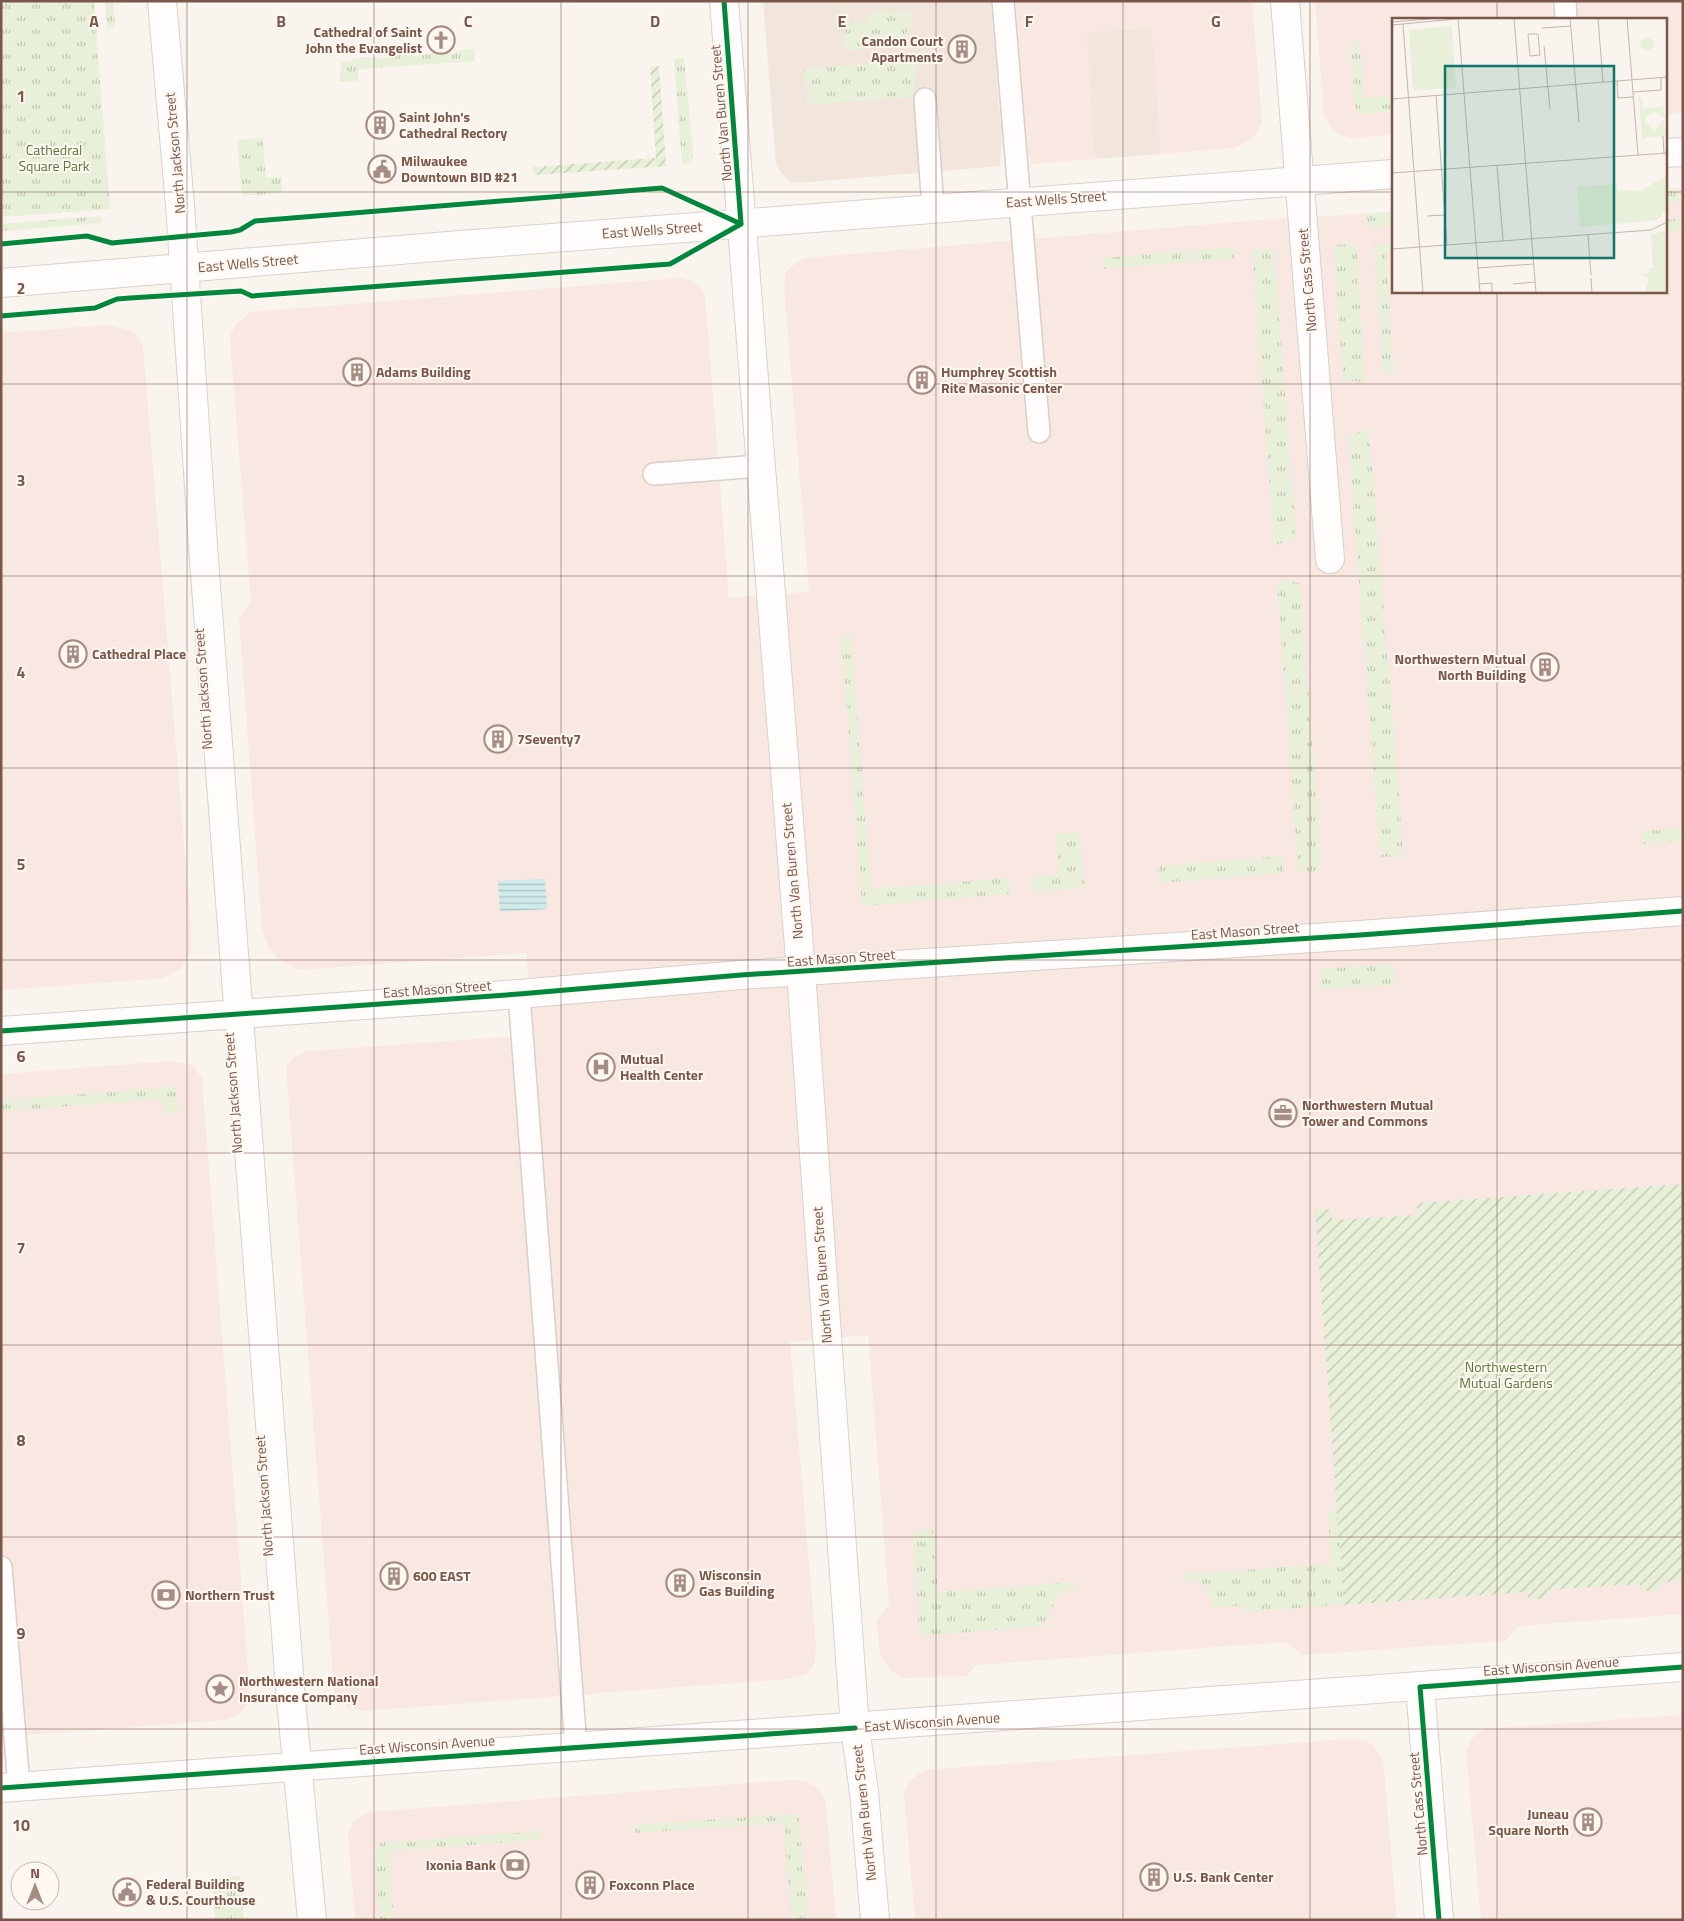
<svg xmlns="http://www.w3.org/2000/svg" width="1684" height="1921" font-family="'Titillium Web',sans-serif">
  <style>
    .residential { fill: #f2e6dc }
    .commercial { fill: #f9e8e2 }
    .grass { fill: url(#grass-tufts) }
    .garden { fill: url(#garden-furrows) }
    .water { fill: url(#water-rules) }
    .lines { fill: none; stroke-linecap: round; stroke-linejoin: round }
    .service-casing { stroke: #d8cfca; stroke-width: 24 }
    .minor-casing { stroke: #d8cfca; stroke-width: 30 }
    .tertiary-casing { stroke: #d8cfca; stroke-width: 30 }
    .secondary-casing { stroke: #dad0cc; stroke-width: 30 }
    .service { stroke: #fefdfc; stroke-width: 21 }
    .minor { stroke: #fefdfc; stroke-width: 28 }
    .tertiary { stroke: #fefdfc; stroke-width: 28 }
    .secondary { stroke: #fefdfc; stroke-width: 28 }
    .cycleway-casing { stroke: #fff8f1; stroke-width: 8 }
    .cycleway { stroke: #00873e; stroke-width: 5 }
    .grid { fill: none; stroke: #7a564b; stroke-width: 1; stroke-opacity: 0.55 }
    .labels { text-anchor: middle; stroke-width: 4; stroke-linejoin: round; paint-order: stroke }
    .poi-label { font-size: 14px; font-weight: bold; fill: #7a564b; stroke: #fff8f1; text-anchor: start }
    .street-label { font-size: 14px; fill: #7a564b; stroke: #fff8f1 }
    .park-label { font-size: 14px; fill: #587a40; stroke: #fff8f1 }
    .inset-road { fill: none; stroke: #c6b5ad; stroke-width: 1 }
    .view { fill: #0f766e; fill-opacity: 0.15; stroke: #0f766e; stroke-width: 2.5 }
    .inset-edge { fill: none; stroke: #7a564b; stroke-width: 2.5 }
    .grid-label { font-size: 16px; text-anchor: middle; font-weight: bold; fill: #7a564b; stroke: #fff8f1; stroke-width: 4; stroke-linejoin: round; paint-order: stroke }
  </style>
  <defs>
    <pattern id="grass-tufts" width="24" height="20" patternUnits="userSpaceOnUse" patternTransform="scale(1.25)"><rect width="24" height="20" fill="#e8f0d9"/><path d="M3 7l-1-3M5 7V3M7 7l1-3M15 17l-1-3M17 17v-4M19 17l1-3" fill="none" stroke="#c1c5b2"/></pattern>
    <pattern id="garden-furrows" width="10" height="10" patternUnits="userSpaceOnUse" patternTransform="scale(1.25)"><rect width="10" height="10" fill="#e8f0d9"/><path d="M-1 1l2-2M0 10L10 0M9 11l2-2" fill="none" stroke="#c1c5b2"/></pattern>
    <pattern id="water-rules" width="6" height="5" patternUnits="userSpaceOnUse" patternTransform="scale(1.25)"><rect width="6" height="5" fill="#cfebea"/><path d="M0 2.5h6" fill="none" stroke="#adc1c0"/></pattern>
  </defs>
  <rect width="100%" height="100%" fill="#f9f4ee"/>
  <path class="residential" d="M763 1H991L1000 120 1005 130 1002 138 1000 166 798 183 791 182 783 175 776 164Z
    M1152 27 1161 154 1095 159 1086 32Z"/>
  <path class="commercial" d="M1015 1H1252L1262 121 1259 130 1253 138 1235 148 1161 154 1152 27 1086 32 1095 159 1031 164 1027 152Z
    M1315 1H1552L1554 19H1393V135L1350 138 1341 135 1330 127 1324 116Z
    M1574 1H1683V113L1665 114V19H1576Z
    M1683 188V1614L1518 1626 1505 1641 1301 1655 1287 1642 976 1665 967 1676 904 1678 891 1671 880 1654 877 1620 889 1604 868 1335 790 1342 816 1646 815 1662 807 1674 788 1679 363 1711 348 1707 339 1700 334 1691 286 1067 295 1056 308 1051 533 1035 526 953 300 970 278 959 268 947 262 928 239 618 251 602 230 342 231 333 236 325 250 312 680 278 693 282 702 290 705 297 729 598 809 592 784 287 786 271 803 258 1246 221 1393 212V291H1665V189Z
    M109 325 135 332 143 347 191 928V952L181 969 164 978 1 990V333Z
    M172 1061 190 1064 196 1069 202 1079 250 1695 248 1702 244 1709 237 1715 224 1720 1 1737V1074Z
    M1683 1715V1920H1481L1466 1751 1474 1736 1485 1729Z
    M1349 1739 1366 1741 1373 1745 1383 1759 1397 1920H915L904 1793 909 1781 920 1773 927 1770Z
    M792 1780 804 1781 816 1786 823 1794 826 1805 836 1920H355L348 1834 352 1823 367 1812Z"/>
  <path class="grass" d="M1 1H94L110 209 1 217Z
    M105 1H113L115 27H107Z
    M912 10C912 50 878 47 848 50L843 43 845 15H849L850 24 869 23V13Z
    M1357 40 1360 41 1364 98 1393 96V111L1356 114 1350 42Z
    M474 49 475 61 358 69V81L340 82 341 63C357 58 364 57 380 59 391 56 403 51 415 57 427 55 440 47 452 54L461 50Z
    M684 58 693 151 692 163 682 164 674 59Z
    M916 60C917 73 912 85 913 97L807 105 804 69Z
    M263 138 266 178 281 177 282 193 242 196 237 140Z
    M1665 189H1672L1683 197V202L1665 203Z
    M1393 212V226L1368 228 1367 214Z
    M101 216 102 223 1 231V224Z
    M1683 219V230L1665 231V220Z
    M1393 243V251L1386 252 1394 374 1383 375 1374 245Z
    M1356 244 1365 383 1343 379 1333 245Z
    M1234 247 1235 258 1103 269V258Z
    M1274 249 1296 538 1274 546 1252 250Z
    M1369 429 1404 856 1380 857 1348 436Z
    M1277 580 1300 583 1322 871 1298 872Z
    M841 635H851L871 889 1009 878 1010 894 862 906Z
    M1683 828V841L1643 844 1642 831Z
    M1080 832 1085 888 1033 892 1032 877 1059 874 1056 834Z
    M1283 856 1284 873 1160 883 1158 866Z
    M1393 964 1395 985 1321 990 1320 969Z
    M176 1087 178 1112 164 1113 163 1099 1 1111V1100Z
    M1331 1416 1382 1602 1244 1612 1243 1605 1213 1608 1211 1596 1208 1595C1206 1582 1195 1580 1183 1581V1574L1331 1564 1328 1511 1337 1510Z
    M933 1529 938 1592 1076 1582 1077 1589C1065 1589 1055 1593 1054 1606L1050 1607 1051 1618 1045 1619V1626L919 1636 913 1531Z
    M793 1814 799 1819 808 1920H791L784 1823 635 1833 634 1825Z
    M540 1831 541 1840 389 1851 394 1920H380L374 1848H380V1843Z
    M240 1876 244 1920H215L212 1878Z"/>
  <path class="garden" d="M650 66H659L666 166 534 175 533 167 656 158Z
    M1683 1184V1581L1659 1583V1590L1641 1591 1640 1584 1547 1590V1598L1528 1600 1527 1592 1344 1605 1315 1210 1331 1209 1332 1220 1417 1215V1203Z"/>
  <path class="water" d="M545 879 547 909 500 912 498 881Z"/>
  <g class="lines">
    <g class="service-casing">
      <path id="service" d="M1003 1 1039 432
        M1565 1 1566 19
        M925 99 933 208
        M654 474 760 466
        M519 994 576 1747
        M1 1567 19 1786"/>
    </g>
    <g class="minor-casing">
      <path id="minor" d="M1285 1 1330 559
        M1420 1687 1439 1920"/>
    </g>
    <g class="tertiary-casing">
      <path id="tertiary" d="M1 1031 519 994 741 975 1360 935 1683 911"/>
    </g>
    <g class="secondary-casing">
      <path id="secondary" d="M162 1 180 205 204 560 291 1700 312 1920
        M724 1 801 972 855 1728 864 1792 875 1920
        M1665 153 1683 152
        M1 283 460 245 1393 174
        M1 1788 1683 1667"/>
    </g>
    <use href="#service" class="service"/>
    <use href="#minor" class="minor"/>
    <use href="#tertiary" class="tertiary"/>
    <use href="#secondary" class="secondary"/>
    <g class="cycleway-casing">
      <path id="cycleway" d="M724 1 741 224
        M1 244 87 236 112 243 122 242 231 232 240 230 255 221 662 188 741 224
        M1 316 95 308 117 299 130 298 241 291 252 296 670 264 741 224
        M1 1031 519 994 741 975 1360 935 1683 911
        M1 1788 855 1728
        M1439 1920 1420 1687 1683 1667"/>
    </g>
    <use href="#cycleway" class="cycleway"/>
  </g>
  <path class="grid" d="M187 1V1920M374 1V1920M561 1V1920M748 1V1920M936 1V1920M1123 1V1920M1310 1V1920M1497 1V19M1 192H1393M1665 192H1683M1497 291V1920M1 384H1683M1 576H1683M1 768H1683M1 960H1683M1 1153H1683M1 1345H1683M1 1537H1683M1 1729H1683"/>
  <defs>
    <g id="church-ring" transform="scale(1.4375)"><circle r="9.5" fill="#fff8f1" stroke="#a68d84" stroke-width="1.5"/><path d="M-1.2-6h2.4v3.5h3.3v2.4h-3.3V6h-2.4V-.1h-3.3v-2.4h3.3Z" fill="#a68d84"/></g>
    <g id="building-ring" transform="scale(1.4375)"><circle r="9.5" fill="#fff8f1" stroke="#a68d84" stroke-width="1.5"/><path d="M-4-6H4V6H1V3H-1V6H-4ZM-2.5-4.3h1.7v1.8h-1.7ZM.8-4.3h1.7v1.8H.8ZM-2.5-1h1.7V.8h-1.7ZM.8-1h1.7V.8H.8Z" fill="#a68d84"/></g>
    <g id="civic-ring" transform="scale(1.4375)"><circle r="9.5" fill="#fff8f1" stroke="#a68d84" stroke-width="1.5"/><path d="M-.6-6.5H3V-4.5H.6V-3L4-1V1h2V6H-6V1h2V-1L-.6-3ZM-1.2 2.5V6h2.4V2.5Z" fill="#a68d84"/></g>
    <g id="hospital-ring" transform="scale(1.4375)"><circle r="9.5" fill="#fff8f1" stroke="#a68d84" stroke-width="1.5"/><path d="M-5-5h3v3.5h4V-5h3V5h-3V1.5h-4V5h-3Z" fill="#a68d84"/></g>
    <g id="office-ring" transform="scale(1.4375)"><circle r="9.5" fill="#fff8f1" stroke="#a68d84" stroke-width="1.5"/><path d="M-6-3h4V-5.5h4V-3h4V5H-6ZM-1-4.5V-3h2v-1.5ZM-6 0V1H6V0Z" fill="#a68d84"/></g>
    <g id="bank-ring" transform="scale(1.4375)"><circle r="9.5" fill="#fff8f1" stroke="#a68d84" stroke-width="1.5"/><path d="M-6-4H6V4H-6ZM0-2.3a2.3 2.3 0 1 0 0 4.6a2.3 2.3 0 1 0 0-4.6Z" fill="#a68d84"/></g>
    <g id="sight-ring" transform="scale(1.4375)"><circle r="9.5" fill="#fff8f1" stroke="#a68d84" stroke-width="1.5"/><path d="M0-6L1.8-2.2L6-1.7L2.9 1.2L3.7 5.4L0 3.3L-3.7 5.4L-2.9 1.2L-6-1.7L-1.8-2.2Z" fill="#a68d84"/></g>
  </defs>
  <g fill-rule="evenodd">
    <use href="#church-ring" x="441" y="40"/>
    <use href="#building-ring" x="962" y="49"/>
    <use href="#building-ring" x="380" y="125"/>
    <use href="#civic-ring" x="382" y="169"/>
    <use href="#building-ring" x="357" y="372"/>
    <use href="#building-ring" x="922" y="380"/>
    <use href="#building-ring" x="73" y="654"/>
    <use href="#building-ring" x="1545" y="667"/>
    <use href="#building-ring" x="498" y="739"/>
    <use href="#hospital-ring" x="601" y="1067"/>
    <use href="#office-ring" x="1283" y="1113"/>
    <use href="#building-ring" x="394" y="1576"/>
    <use href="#building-ring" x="680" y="1583"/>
    <use href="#bank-ring" x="166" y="1595"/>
    <use href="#sight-ring" x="220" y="1689"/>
    <use href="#building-ring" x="1588" y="1822"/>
    <use href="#bank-ring" x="515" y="1865"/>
    <use href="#building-ring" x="1154" y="1877"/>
    <use href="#building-ring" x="590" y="1885"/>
    <use href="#civic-ring" x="127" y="1892"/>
  </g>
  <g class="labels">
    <g class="poi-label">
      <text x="422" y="37" text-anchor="end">Cathedral of Saint<tspan x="422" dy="16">John the Evangelist</tspan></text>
      <text x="943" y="46" text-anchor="end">Candon Court<tspan x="943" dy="16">Apartments</tspan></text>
      <text x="399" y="122">Saint John's<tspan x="399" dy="16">Cathedral Rectory</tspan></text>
      <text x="401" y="166">Milwaukee<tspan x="401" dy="16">Downtown BID #21</tspan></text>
      <text x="376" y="377">Adams Building</text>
      <text x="941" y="377">Humphrey Scottish<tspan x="941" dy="16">Rite Masonic Center</tspan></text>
      <text x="92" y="659">Cathedral Place</text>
      <text x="1526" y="664" text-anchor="end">Northwestern Mutual<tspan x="1526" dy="16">North Building</tspan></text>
      <text x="517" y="744">7Seventy7</text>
      <text x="620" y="1064">Mutual<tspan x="620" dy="16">Health Center</tspan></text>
      <text x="1302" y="1110">Northwestern Mutual<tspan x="1302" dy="16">Tower and Commons</tspan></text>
      <text x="699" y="1580">Wisconsin<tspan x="699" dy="16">Gas Building</tspan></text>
      <text x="413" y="1581">600 EAST</text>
      <text x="185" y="1600">Northern Trust</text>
      <text x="239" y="1686">Northwestern National<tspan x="239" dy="16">Insurance Company</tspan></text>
      <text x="1569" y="1819" text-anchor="end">Juneau<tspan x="1569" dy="16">Square North</tspan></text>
      <text x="496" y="1870" text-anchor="end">Ixonia Bank</text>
      <text x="1173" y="1882">U.S. Bank Center</text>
      <text x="146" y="1889">Federal Building<tspan x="146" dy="16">&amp; U.S. Courthouse</tspan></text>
      <text x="609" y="1890">Foxconn Place</text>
    </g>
    <g class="street-label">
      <text transform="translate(721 113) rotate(-95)" y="5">North Van Buren Street</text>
      <text transform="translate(175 153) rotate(-95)" y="5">North Jackson Street</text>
      <text transform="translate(1056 199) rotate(-4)" y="5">East Wells Street</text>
      <text transform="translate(652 230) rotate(-4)" y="5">East Wells Street</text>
      <text transform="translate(248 263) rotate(-5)" y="5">East Wells Street</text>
      <text transform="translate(1307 280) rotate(-95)" y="5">North Cass Street</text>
      <text transform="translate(203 689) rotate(-94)" y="5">North Jackson Street</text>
      <text transform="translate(792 871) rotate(-95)" y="5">North Van Buren Street</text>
      <text transform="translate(1245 931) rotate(-4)" y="5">East Mason Street</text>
      <text transform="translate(841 958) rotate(-4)" y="5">East Mason Street</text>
      <text transform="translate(437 989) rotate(-4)" y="5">East Mason Street</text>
      <text transform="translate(233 1093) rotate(-94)" y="5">North Jackson Street</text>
      <text transform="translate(822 1275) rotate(-94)" y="5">North Van Buren Street</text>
      <text transform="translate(264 1496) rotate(-94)" y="5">North Jackson Street</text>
      <text transform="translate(1551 1666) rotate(-4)" y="5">East Wisconsin Avenue</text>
      <text transform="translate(932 1722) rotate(-4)" y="5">East Wisconsin Avenue</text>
      <text transform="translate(427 1745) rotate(-4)" y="5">East Wisconsin Avenue</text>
      <text transform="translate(1418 1804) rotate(-95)" y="5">North Cass Street</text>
      <text transform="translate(864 1813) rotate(-96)" y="5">North Van Buren Street</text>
    </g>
    <g class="park-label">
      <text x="54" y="155">Cathedral<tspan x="54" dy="16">Square Park</tspan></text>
      <text x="1506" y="1372">Northwestern<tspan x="1506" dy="16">Mutual Gardens</tspan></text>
    </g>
  </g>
  <g transform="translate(1392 18)">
    <rect width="275" height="275" fill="#f9f4ee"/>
    <path d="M60 8 64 70 21 72 17 12ZM248 26a7 7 0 1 1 14 0a7 7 0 1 1-14 0ZM247 76 251 85 249 91 269 89 271 85 272 99 262 93 252 101 263 114 267 105 272 102 273 118 252 120 250 123ZM275 212V275H253L257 260 244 256 257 255V250H261L259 217Z" fill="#e8f0d9"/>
    <path d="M275 157V191L265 202 188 209 185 169 225 166V172L249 173Z" fill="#e8f0d9"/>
    <path class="inset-road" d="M66 0 88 275M122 0 144 275M178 0 187 104M206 0 211 64M235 0 246 137M0 4 49 0M11 6 31 275M0 7 74 0M150 10 179 8M136 16H146L148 37 138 38ZM152 28 158 91M225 63 226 80 241 79M241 74 269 72V60M44 77 55 227M0 81 275 59M271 118 272 136M105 148 111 223M0 155 275 135M35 198 53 197M196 217 199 257M0 231 259 212 275 204M85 250 142 246M199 260 200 275M87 266 100 265V275M121 266 143 264"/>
    <path class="view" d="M53 48H222V240H53Z"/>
    <rect width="275" height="275" class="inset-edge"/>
  </g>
  <g class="grid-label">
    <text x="94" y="27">A</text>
    <text x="281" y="27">B</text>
    <text x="468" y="27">C</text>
    <text x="655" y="27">D</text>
    <text x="842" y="27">E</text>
    <text x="1029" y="27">F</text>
    <text x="1216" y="27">G</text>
    <text x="21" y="102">1</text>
    <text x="21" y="294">2</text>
    <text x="21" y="486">3</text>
    <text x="21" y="678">4</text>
    <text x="21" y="870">5</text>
    <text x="21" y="1062">6</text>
    <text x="21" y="1254">7</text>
    <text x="21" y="1446">8</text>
    <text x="21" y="1639">9</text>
    <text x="21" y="1831">10</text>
  </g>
  <rect width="1684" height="1921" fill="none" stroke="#7a564b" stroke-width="5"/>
  <g transform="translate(35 1886)"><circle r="24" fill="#fff8f1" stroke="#cab7af"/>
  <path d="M0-4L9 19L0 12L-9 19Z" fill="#a68d84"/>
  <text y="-8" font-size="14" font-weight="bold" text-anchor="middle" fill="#7a564b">N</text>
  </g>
</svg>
